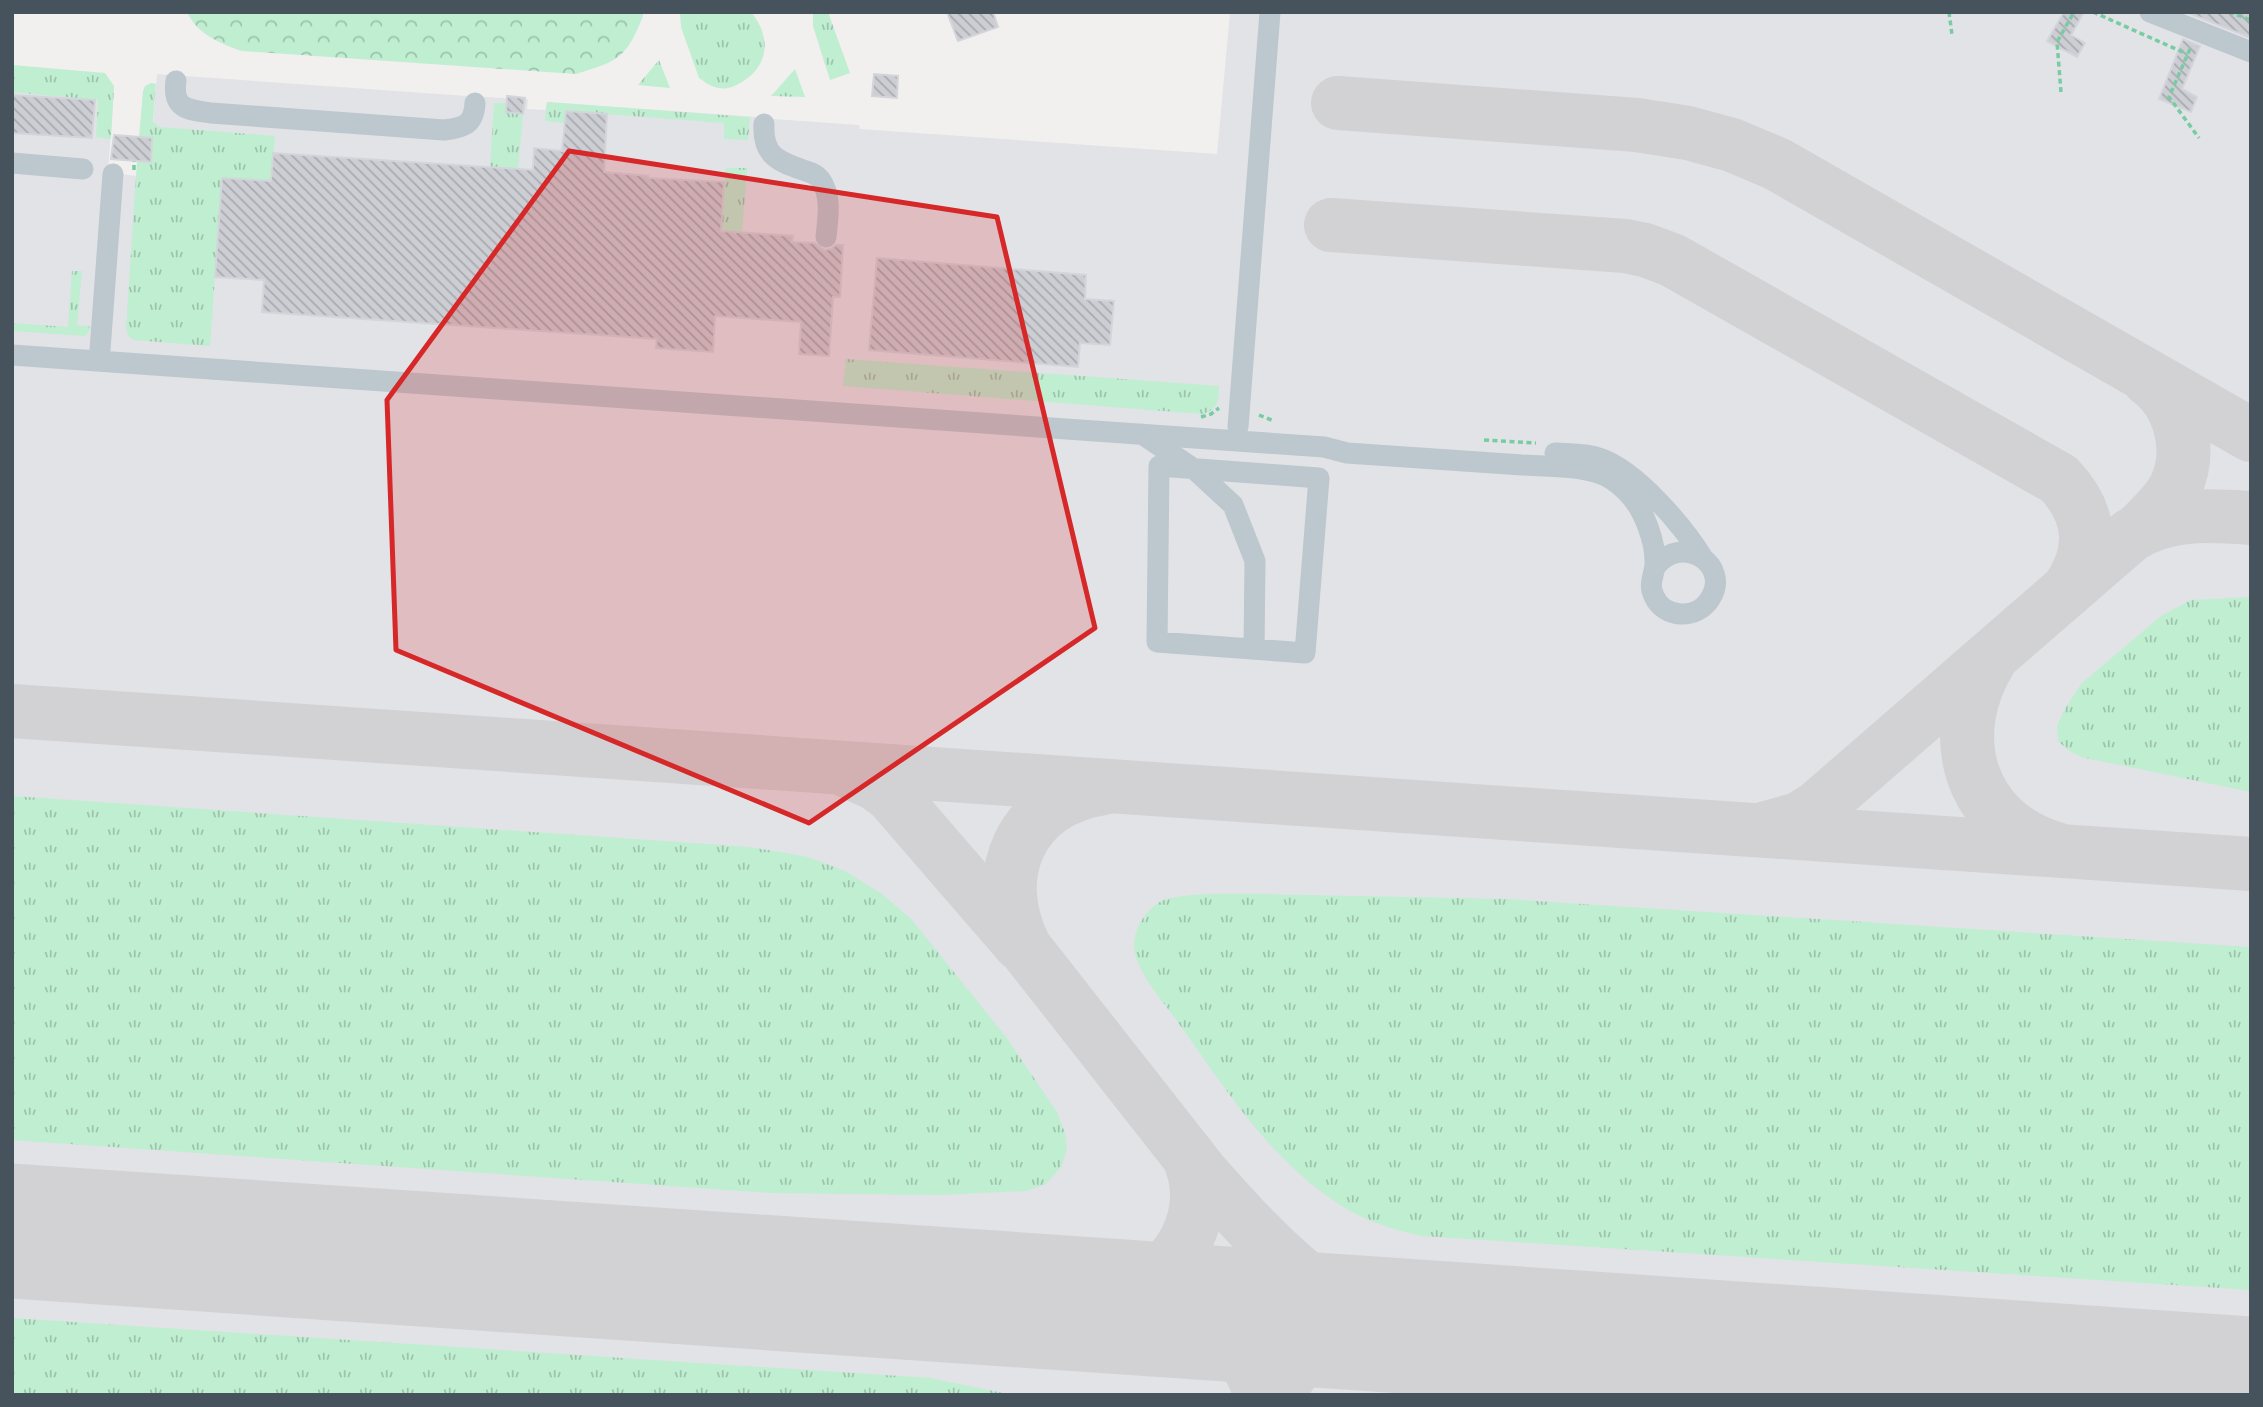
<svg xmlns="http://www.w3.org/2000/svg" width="2263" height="1407" font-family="'Sofia Sans Condensed',sans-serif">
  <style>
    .airport { fill: #e1e3e7 }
    .grass { fill: url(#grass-tufts) }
    .forest { fill: url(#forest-crowns) }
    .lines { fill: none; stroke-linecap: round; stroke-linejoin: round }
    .taxiway { stroke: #d2d2d4; stroke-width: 54 }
    .runway { stroke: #d2d2d4; stroke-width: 135 }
    .building { fill: url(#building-back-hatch); stroke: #d3d5db; stroke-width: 2 }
    .path { stroke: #77cca2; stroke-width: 3.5; stroke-dasharray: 5 3.5; stroke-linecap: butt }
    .minor { stroke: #bdc7ce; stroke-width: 21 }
    .marked { fill: #d62828; fill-opacity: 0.2; stroke: #d62828; stroke-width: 5; stroke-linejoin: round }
  </style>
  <defs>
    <pattern id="grass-tufts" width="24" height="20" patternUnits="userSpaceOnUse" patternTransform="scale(1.75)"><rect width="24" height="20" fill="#bfeed1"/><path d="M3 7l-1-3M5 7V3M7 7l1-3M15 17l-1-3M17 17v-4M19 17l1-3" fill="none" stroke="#9dc3ad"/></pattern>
    <pattern id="forest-crowns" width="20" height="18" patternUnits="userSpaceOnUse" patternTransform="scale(1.75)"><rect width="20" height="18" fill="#bfeed1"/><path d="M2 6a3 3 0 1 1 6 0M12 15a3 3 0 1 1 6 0" fill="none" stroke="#9dc3ad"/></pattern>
    <pattern id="building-back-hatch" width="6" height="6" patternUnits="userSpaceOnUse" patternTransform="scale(1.75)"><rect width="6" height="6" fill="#ccced4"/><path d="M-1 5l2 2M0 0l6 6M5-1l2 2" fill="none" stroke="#a7aaaf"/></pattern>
  </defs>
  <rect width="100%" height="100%" fill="#f2efef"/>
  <path class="airport" d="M1230 12H2251V1395H12V66L114 86 108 173 149 177 157 74 467 96V103L484 104V97L528 99 527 109 545 110 547 102 756 117V124L773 119 859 125 860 129 1217 154Z"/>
  <path class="grass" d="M751 12C770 35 770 63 745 80 738 85 728 90 719 88 711 87 705 82 699 78L681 27 680 12Z
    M813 12H828L850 73 830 80 813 26Z
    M659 60 670 88 638 85Z
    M12 65 105 73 114 86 111 139 96 137 98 100 12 92Z
    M795 69 805 97 771 96Z
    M151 83 156 84 153 122 159 127 275 136 271 181 222 178 210 346 133 340 128 335 126 328 137 161 152 138 139 137 143 91 145 86Z
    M547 102 750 117 748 140 724 139V123L566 111 565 123 545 121Z
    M494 103H507L506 112 523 114 518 169 490 167Z
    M726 168H747L742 233 721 231Z
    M72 271H82L77 325 92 327 85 336 12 331V323L68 327Z
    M846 359 1219 386C1219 400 1218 410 1202 414L843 386Z
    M2251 597V792L2081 757 2068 750 2058 741 2057 726 2065 709 2081 684 2161 616 2191 600Z
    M12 796 750 847 808 857 845 871 882 894 912 920 1006 1037 1057 1112 1065 1133 1067 1150 1061 1167 1046 1184 1026 1191 939 1195 771 1193 12 1140Z
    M1258 894 1505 899 2251 947V1290L1423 1236C1390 1230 1357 1218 1330 1198 1265 1153 1223 1085 1177 1021 1163 1001 1141 978 1135 953 1131 933 1143 914 1158 903 1173 892 1237 894 1258 894Z
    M12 1318 930 1378 1013 1395H12Z"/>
  <path class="forest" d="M187 12H643V16C626 59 618 61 576 74L242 51C221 44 197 34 187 12Z"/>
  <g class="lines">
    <path class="taxiway" d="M1338 103 1637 125 1688 133 1732 145 1777 164 2251 435
      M1331 225 1625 246 1645 250 1672 260 2059 479C2092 514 2095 552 2067 591
      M2139 530C2152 517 2166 505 2175 488 2193 451 2181 403 2148 379
      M1990 660C1944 735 1968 823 2056 849
      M12 711 2251 864
      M845 770 876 784 892 796 1020 944
      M1104 788C1020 800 988 875 1025 948L1201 1172C1237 1213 1276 1256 1320 1289 1341 1306 1368 1315 1393 1324
      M1763 829 1799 819 1818 807 2131 535C2170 512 2208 515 2251 518
      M1096 1301C1165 1293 1219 1224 1188 1155
      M1074 1303C1097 1305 1120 1307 1144 1309 1154 1310 1166 1310 1176 1312 1216 1322 1251 1355 1260 1395
      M1278 1395C1294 1363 1322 1332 1360 1326 1370 1325 1382 1325 1393 1324"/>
    <path class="runway" d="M12 1231 2251 1384"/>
  </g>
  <path class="building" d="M947 12H993L998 27 958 41Z
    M2064 12H2084L2071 35 2085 43 2077 57 2047 41Z
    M2186 12H2251V38Z
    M2183 39 2200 46 2182 89 2197 97 2191 112 2159 99Z
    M874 74 898 76 897 98 872 96Z
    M12 95 95 100 92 138 12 133Z
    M507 96 525 98 523 114 506 112Z
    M566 111 607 114 604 172 648 176V178L724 182 721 231 793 236 792 242 815 243 824 250 831 249 836 245H843L840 297H833L829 356 799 354 801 322 715 316 713 352 656 348 657 339 262 312 264 280 215 277 222 178 271 181 273 153 533 170 534 148 562 151Z
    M114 135 152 138 151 162 111 159Z
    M877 258 1086 275 1085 299 1114 301 1110 345 1080 343 1078 367 869 350Z"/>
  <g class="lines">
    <path class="path" d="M1949 12 1952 35
      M2093 12 2187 54
      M2229 12 2251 20
      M2190 49 2169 97 2199 138
      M2061 92 2057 42 2074 12
      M134 170V161
      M1259 415 1274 421
      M1201 417 1211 414 1219 408
      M1484 440 1536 443"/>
    <path class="minor" d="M2150 12 2251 52
      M176 81C172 109 188 110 211 113L444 130C463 128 474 125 475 103
      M764 124C762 157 780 162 806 171 812 173 816 174 820 179 832 195 828 218 826 237
      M12 163 83 169
      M100 350 113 174
      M12 355 1324 447 1347 453C1405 457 1464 461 1522 465 1544 466 1582 466 1601 474 1610 477 1620 485 1627 492 1644 509 1656 542 1655 565 1654 576 1648 584 1654 596 1664 619 1697 620 1710 599 1732 565 1682 532 1655 567
      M1238 427 1270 12
      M1142 434 1194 469 1233 505 1255 561 1254 649
      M1555 453C1569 454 1586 453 1599 458 1636 470 1683 526 1703 558
      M1159 466 1319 478 1305 653 1157 642Z"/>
  </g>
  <path class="marked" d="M569 151 997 217 1095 628 809 823 396 650 387 400Z"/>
  <rect width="2263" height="1407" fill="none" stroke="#47535c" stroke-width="28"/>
</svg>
